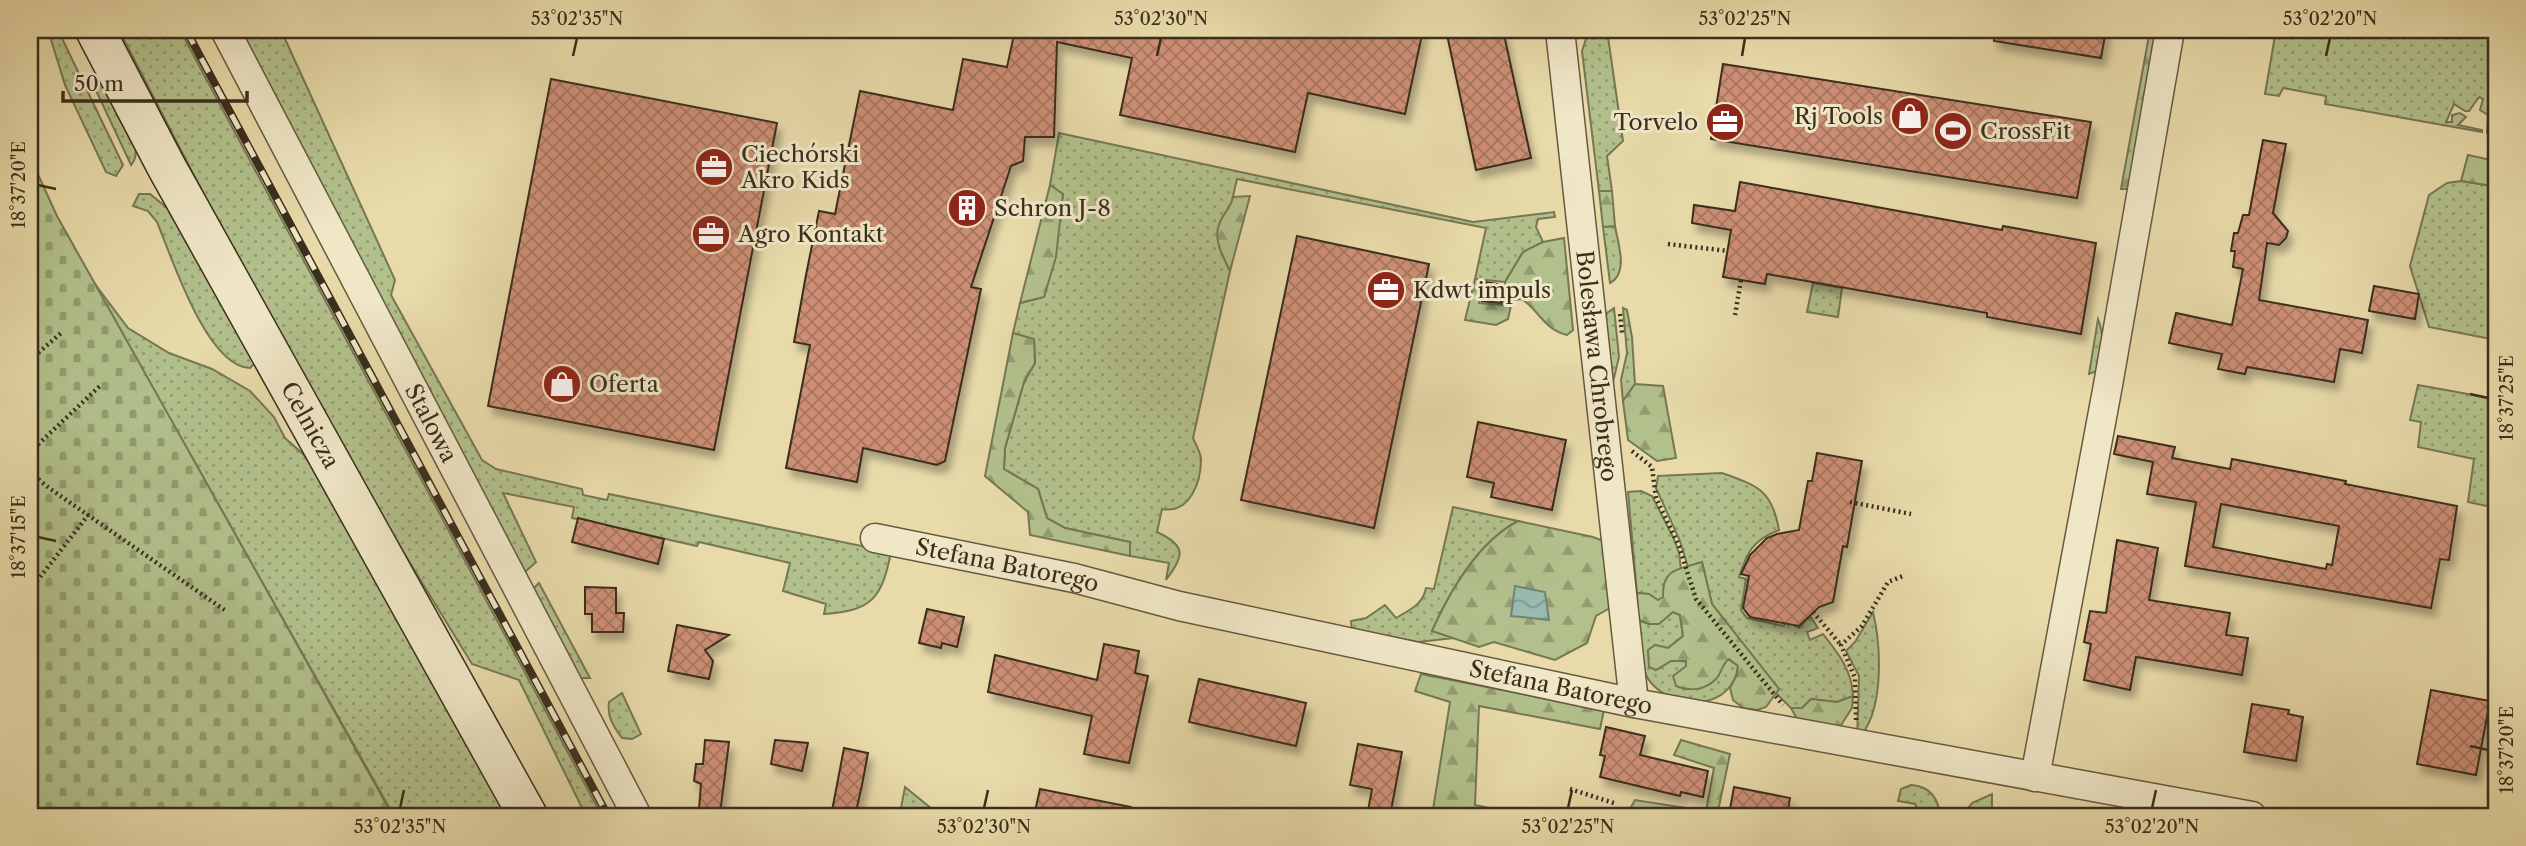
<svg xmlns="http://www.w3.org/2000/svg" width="2526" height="846" font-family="'Libre Caslon Text',serif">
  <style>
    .grass { fill: url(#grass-dots); stroke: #767754; stroke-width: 2 }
    .forest { fill: url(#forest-firs); stroke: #767754; stroke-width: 2 }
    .cemetery { fill: url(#cemetery-stones); stroke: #767754; stroke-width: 2 }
    .water { fill: url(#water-waves); stroke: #728275; stroke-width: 2 }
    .building { fill: url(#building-cross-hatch); stroke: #3a2e1d; stroke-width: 2; fill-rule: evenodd; filter: url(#shadow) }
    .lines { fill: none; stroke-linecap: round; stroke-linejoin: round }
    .street-casing { stroke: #665940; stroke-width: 31 }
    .secondary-casing { stroke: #3a2e1d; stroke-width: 41 }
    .path { stroke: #3a2e1d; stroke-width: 4.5; stroke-dasharray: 2 3.5; stroke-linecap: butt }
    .street { stroke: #f0e7c7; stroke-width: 28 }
    .secondary { stroke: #f0e7c7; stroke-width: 38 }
    .rail-casing { stroke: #3a2e1d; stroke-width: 8 }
    .rail { stroke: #f0e7c7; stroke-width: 5; stroke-dasharray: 16; stroke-linecap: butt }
    .ticks { fill: none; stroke: #3a2e1d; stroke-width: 2.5 }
    .labels { text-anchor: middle; stroke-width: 6; stroke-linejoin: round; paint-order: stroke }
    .poi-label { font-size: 23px; fill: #3a2e1d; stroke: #f0e7c7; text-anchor: start }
    .street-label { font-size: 23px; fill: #3a2e1d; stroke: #f0e7c7 }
    .neatline { fill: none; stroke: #3a2e1d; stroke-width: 2.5 }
    .ticks-label { font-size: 18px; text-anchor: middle; fill: #3a2e1d }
  </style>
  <defs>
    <pattern id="grass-dots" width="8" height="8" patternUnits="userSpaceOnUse" patternTransform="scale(1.75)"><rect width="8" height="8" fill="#b2c08b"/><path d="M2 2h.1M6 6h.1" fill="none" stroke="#929c71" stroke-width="1.8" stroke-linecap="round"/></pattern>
    <pattern id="forest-firs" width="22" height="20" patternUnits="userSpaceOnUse" patternTransform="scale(1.75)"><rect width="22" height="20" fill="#b2c08b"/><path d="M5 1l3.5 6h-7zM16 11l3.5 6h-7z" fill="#929c71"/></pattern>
    <pattern id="cemetery-stones" width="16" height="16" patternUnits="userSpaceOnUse" patternTransform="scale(1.75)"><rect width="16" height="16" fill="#b2c08b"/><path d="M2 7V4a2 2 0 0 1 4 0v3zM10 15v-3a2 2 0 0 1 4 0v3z" fill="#929c71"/></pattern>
    <pattern id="water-waves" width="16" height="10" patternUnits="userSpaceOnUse" patternTransform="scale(1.75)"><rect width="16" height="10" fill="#98baaf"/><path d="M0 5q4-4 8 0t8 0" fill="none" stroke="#7d988e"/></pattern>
    <pattern id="building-cross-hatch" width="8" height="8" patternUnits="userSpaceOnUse" patternTransform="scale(1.75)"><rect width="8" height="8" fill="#cd8e74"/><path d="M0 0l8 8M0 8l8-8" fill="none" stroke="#a7745f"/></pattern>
    <filter id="shadow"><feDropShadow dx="4.5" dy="8" stdDeviation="3.5" flood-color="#0004"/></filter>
  </defs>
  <rect width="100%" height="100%" fill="#e8daa9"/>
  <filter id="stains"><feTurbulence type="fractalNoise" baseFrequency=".00286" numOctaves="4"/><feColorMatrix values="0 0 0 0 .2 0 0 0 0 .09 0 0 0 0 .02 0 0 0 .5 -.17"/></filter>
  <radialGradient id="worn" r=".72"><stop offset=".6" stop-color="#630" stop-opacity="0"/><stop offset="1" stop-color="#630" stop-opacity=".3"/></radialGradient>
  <path class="grass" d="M48 30H58L123 165 116 176 106 172 65 85Z
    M119 30H180L602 816H586L519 680 472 664 310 400Z
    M237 30H281L395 280 391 295 482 460 496 469 582 489 583 495 607 500 609 494 891 552C882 598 872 611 824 614L826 604 783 591 790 563 699 542 697 546 572 518 574 507 503 493 536 562 524 573Z
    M1597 30H1612L1608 37 1623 141 1607 156 1612 191H1599L1582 51 1586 39Z
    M2276 30H2496V120L2493 135 2487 133 2488 115 2480 110 2483 99 2479 97 2469 111H2465L2454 104 2446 122H2452V115L2460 113 2466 117 2458 125 2482 130V132L2325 104 2326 96 2283 88 2279 96 2265 94Z
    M100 78 121 122 128 125C133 139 141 153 131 165L93 84Z
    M1059 133 1473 222 1554 212 1555 217 1538 219 1536 227 1543 242 1523 252 1505 282 1475 279 1486 228 1237 179 1231 205 1219 224V247L1230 271 1193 438C1196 445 1201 453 1201 459 1201 482 1190 514 1162 509L1157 532C1187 546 1184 555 1166 580L1169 563 1130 556V542L1065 528 1047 518 1038 489 1004 469 1005 448 1024 382 1035 363 1034 340 1013 333 1020 303 1044 297 1063 195 1050 185Z
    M2461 181 2486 185 2496 183V340L2429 327 2410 266 2429 195 2447 183Z
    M139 194H150L173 213 256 362 250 368C207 367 172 258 157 222L148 211 133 206Z
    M1615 226C1618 244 1629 273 1610 283L1603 227Z
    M92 280 128 328 169 353 212 369 250 391 274 417 285 438 312 462 503 810V816H394Z
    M1813 283 1842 288 1838 317 1807 312Z
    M1614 308 1619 357 1613 382 1605 320 1607 313Z
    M1623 308 1627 310 1632 337 1635 384 1623 401 1621 380 1627 353Z
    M2098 319C2104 334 2105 357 2097 371L2089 374Z
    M2418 385 2496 399V508L2468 502 2474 459 2418 447 2421 422 2410 420Z
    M1722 473C1758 486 1772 490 1779 530 1753 540 1747 552 1739 577L1746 579 1741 610 1747 618 1784 626 1786 622 1796 624 1795 626 1799 628 1810 616 1818 628 1807 632 1810 640 1823 634C1838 653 1852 670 1853 696L1837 702 1811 699 1802 708H1791L1776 693 1779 689 1712 604 1702 562 1688 567 1680 541 1656 488 1658 476Z
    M1641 491 1652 496 1673 537 1679 553 1681 569C1665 576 1663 580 1664 597L1658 601 1649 594 1637 593 1628 492Z
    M1453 507 1518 521C1479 542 1450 591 1432 631L1454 638 1418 642 1352 630 1351 621 1366 618 1385 605 1396 618C1409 610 1423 605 1426 588L1434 589Z
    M539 583 590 678H580L533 589Z
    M1673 612 1680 615 1683 636 1668 648 1655 645 1656 670 1671 661H1687L1686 666 1722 664 1728 659 1738 666C1733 709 1678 712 1652 684 1638 669 1641 640 1638 620L1649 624Z
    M1873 612C1881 646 1885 713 1857 740L1859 676 1846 651 1855 642Z
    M622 693 641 734 632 739 622 738C613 726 607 717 609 702Z
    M1911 785C1930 786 1939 799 1940 816H1920L1915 804 1898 801 1901 789Z
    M905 787 937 813V816L900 813Z
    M1992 794V816H1962L1972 803Z"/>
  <path class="forest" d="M2150 30H2161L2129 189H2121Z
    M2468 155 2496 161V183L2486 185 2461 181Z
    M1050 185 1063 194 1056 257 1044 297 1020 303Z
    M1599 191H1612L1615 226 1603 227Z
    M1250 196 1230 271C1223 256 1212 238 1220 222 1224 213 1231 207 1233 197Z
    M1564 238 1573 330 1567 335C1544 329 1541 313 1522 299L1512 300 1508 319 1496 325 1465 320 1475 279 1483 280 1479 303 1503 305 1505 282 1523 252 1543 242Z
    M1013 333 1034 339 1035 363 1024 382 1005 448 1004 469 1038 489 1047 518 1065 528 1130 542V556L1030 535 1028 512 985 476Z
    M1635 384 1663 386 1676 458 1657 461 1628 440 1623 401Z
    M1518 521 1593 537 1606 542 1610 608 1596 616 1587 643 1555 660 1494 642 1479 647 1432 631C1450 591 1478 542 1518 521Z
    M1702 562 1712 604 1779 689 1766 707 1757 710 1743 708 1733 700 1730 688 1737 675 1738 666 1729 659C1721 665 1722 673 1716 679 1705 690 1690 692 1676 686L1673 676 1686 666V661H1671L1656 670 1649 667 1648 650 1655 645 1668 648 1683 636 1680 615 1673 612 1659 624H1649L1638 620 1637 593 1649 594 1658 600 1663 597C1662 568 1678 570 1702 562Z
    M1421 674 1604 710 1600 729 1479 706 1475 805 1527 816H1432L1450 702 1415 691Z
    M1853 696 1852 708 1841 725 1823 728 1801 726 1791 708H1802L1811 699 1837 702Z
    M1681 740 1730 754 1717 816H1626L1635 800 1706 811 1714 768 1674 755Z"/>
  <path class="cemetery" d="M30 157 57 216 393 816H30Z"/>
  <path class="water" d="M1515 586 1545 592 1549 620 1511 616Z"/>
  <path class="building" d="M1015 30H1423L1405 114 1308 93 1295 152 1120 115 1132 58 1057 42 1054 137H1025L1023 161 1011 166 971 287 981 289 945 461 937 465 863 448 857 482 786 468 810 345 794 342 806 275 819 211 835 214 860 91 953 110 963 59 1007 67Z
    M1446 30H1503L1531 158 1476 170Z
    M1995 30H2106L2101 58 1994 41Z
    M1723 64 2091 122 2077 198 1711 139Z
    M551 79 777 123 714 450 488 406Z
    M2263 140 2286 144 2273 213 2288 231 2286 238 2279 245 2267 243 2259 300 2368 320 2362 353 2340 349 2334 382 2247 367 2245 374 2218 369 2222 354 2169 343 2176 313 2232 325 2243 269 2233 267 2235 251H2231L2234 233H2238L2243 215H2249Z
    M1740 182 2002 230 2003 226 2096 243 2081 334 1987 317V313L1767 274 1765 284 1723 277 1731 230 1692 223 1694 205 1735 211Z
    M1297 236 1429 264 1374 528 1241 500Z
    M1485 282 1504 285 1501 303 1482 301Z
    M2374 286 2419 294 2415 319 2369 311Z
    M1478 422 1566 440 1552 510 1491 497 1494 483 1467 477Z
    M2118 436 2175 447 2172 458 2230 469 2232 459 2346 481 2345 484 2457 506 2449 560 2440 559 2431 608 2185 566 2196 502 2147 494 2153 462 2114 454ZM2221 504 2339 526 2332 565 2327 564 2326 569 2213 547Z
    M1817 453 1862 461 1847 547 1843 546 1833 602 1819 607 1799 626 1750 617 1743 608 1749 576 1741 574 1750 555 1767 538 1777 534 1799 530 1808 481H1812Z
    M578 518 664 539 658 564 572 542Z
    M2117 540 2158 548 2149 600 2230 613 2226 635 2248 638 2242 675 2136 657 2130 690 2084 680 2091 644 2084 642 2090 611 2106 613Z
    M585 587 616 588V613H624L623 632H592V614H585Z
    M927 609 964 617 957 647 942 643 941 648 919 643Z
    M677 625 729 635 705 650 713 661 709 679 668 671Z
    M1104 644 1139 651 1135 673 1148 676 1129 763 1084 754 1092 716 988 692 995 655 1097 680Z
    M1199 679 1306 703 1296 746 1189 722Z
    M2431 690 2490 701 2476 775 2417 764Z
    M2252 704 2289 710 2288 714 2303 717 2296 761 2244 752Z
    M1606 727 1645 736 1640 755 1708 771 1703 797 1681 792 1680 796 1600 777 1605 756 1600 755Z
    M705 740 729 742 720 814 699 809 701 784 694 781 696 764H703Z
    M775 740 808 743 802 771 771 764Z
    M1358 744 1402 752 1390 816H1367L1372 789 1350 785Z
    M844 748 868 753 862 785 855 816H831Z
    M1734 787 1790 798 1787 816H1735L1736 810 1730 809Z
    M1040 789 1131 807 1130 816H1034Z"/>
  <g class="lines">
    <g class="street-casing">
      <g id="street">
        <path id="s1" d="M225 30 637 816"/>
        <path id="s2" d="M1560 30 1634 703"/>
        <path id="s3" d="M875 538 1074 578 1179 606 1634 703 2252 816"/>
        <path d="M2035 777 2108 385 2170 30"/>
      </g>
    </g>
    <g class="secondary-casing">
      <g id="secondary">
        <path id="s4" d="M95 30 166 166 528 816"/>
      </g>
    </g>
    <path class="path" d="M1668 244 1728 251
      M1620 314 1622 333
      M1735 315 1741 280
      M30 360 61 333
      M1632 451 1652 467 1656 498 1679 546 1696 599 1783 705
      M30 452 102 384
      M30 472 49 488 226 611
      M1850 502 1911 514
      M30 590 89 514
      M1813 612 1841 645
      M1856 720 1855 678 1841 645 1862 626 1888 582 1903 576
      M1570 789 1617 804"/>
    <use href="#street" class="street"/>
    <use href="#secondary" class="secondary"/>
    <g class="rail-casing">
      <path id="rail" d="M186 30 608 816"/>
    </g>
    <use href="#rail" class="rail"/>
  </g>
  <path class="ticks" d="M573 56 577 38M1157 56 1161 38M1742 56 1745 38M2326 56 2330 38M38 185 56 189M2470 394 2488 398M38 537 56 541M2470 746 2488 750M400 808 404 790M984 808 988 790M1568 808 1572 790M2152 808 2156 790"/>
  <defs>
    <g id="shop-disc" transform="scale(2.0125)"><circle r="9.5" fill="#8f2418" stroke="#f0e7c7"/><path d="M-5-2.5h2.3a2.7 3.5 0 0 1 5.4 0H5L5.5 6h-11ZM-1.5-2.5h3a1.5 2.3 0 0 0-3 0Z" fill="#fff"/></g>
    <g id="office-disc" transform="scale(2.0125)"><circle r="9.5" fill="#8f2418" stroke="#f0e7c7"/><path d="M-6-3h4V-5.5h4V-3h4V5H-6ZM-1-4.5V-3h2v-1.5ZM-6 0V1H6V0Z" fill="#fff"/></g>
    <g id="stadium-disc" transform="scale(2.0125)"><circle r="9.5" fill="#8f2418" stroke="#f0e7c7"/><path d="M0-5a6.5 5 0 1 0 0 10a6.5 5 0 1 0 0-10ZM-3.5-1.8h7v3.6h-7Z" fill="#fff"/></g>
    <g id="building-disc" transform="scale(2.0125)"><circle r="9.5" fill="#8f2418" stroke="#f0e7c7"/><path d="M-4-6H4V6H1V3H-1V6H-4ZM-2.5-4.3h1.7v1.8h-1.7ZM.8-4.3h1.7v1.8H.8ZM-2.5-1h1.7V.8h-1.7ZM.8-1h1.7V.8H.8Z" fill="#fff"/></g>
  </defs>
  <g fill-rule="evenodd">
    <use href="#shop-disc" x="1910" y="116"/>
    <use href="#office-disc" x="1725" y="122"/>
    <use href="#stadium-disc" x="1953" y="131"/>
    <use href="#office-disc" x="714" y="167"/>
    <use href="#building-disc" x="967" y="208"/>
    <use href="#office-disc" x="711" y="234"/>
    <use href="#office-disc" x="1386" y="290"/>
    <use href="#shop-disc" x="562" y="384"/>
  </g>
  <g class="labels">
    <g class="poi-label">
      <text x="1883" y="124" text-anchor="end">Rj Tools</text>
      <text x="1698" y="130" text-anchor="end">Torvelo</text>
      <text x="1980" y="139">CrossFit</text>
      <text x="741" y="162">Ciechórski<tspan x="741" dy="26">Akro Kids</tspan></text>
      <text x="994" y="216">Schron J-8</text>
      <text x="738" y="242">Agro Kontakt</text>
      <text x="1413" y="298">Kdwt impuls</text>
      <text x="589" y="392">Oferta</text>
    </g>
    <g class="street-label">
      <text dy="8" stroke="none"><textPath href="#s2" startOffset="338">Bolesława Chrobrego</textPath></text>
      <text dy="8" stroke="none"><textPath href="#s1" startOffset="444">Stalowa</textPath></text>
      <text dy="8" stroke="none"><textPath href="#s4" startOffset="450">Celnicza</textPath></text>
      <text dy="8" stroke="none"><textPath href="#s3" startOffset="135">Stefana Batorego</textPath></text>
      <text dy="8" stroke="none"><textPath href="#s3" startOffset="702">Stefana Batorego</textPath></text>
    </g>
  </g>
  <rect width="2526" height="846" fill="none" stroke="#e8daa9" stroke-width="77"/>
  <path d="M63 91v10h184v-10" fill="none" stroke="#3a2e1d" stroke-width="3.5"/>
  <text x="74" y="91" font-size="21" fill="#3a2e1d" stroke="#f0e7c7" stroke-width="5" paint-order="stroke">50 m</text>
  <rect x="38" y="38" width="2450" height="770" class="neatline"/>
  <g class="ticks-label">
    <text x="577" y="25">53°02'35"N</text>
    <text x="1161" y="25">53°02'30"N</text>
    <text x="1745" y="25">53°02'25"N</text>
    <text x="2330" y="25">53°02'20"N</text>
    <text transform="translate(19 185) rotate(-90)" y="6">18°37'20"E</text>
    <text transform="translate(2507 398) rotate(-90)" y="6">18°37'25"E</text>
    <text transform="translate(19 537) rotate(-90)" y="6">18°37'15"E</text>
    <text transform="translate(2507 750) rotate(-90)" y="6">18°37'20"E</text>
    <text x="400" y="833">53°02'35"N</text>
    <text x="984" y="833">53°02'30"N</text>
    <text x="1568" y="833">53°02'25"N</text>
    <text x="2152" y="833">53°02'20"N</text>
  </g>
  <rect width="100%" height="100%" filter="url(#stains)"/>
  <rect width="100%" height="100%" fill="url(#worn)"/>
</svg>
